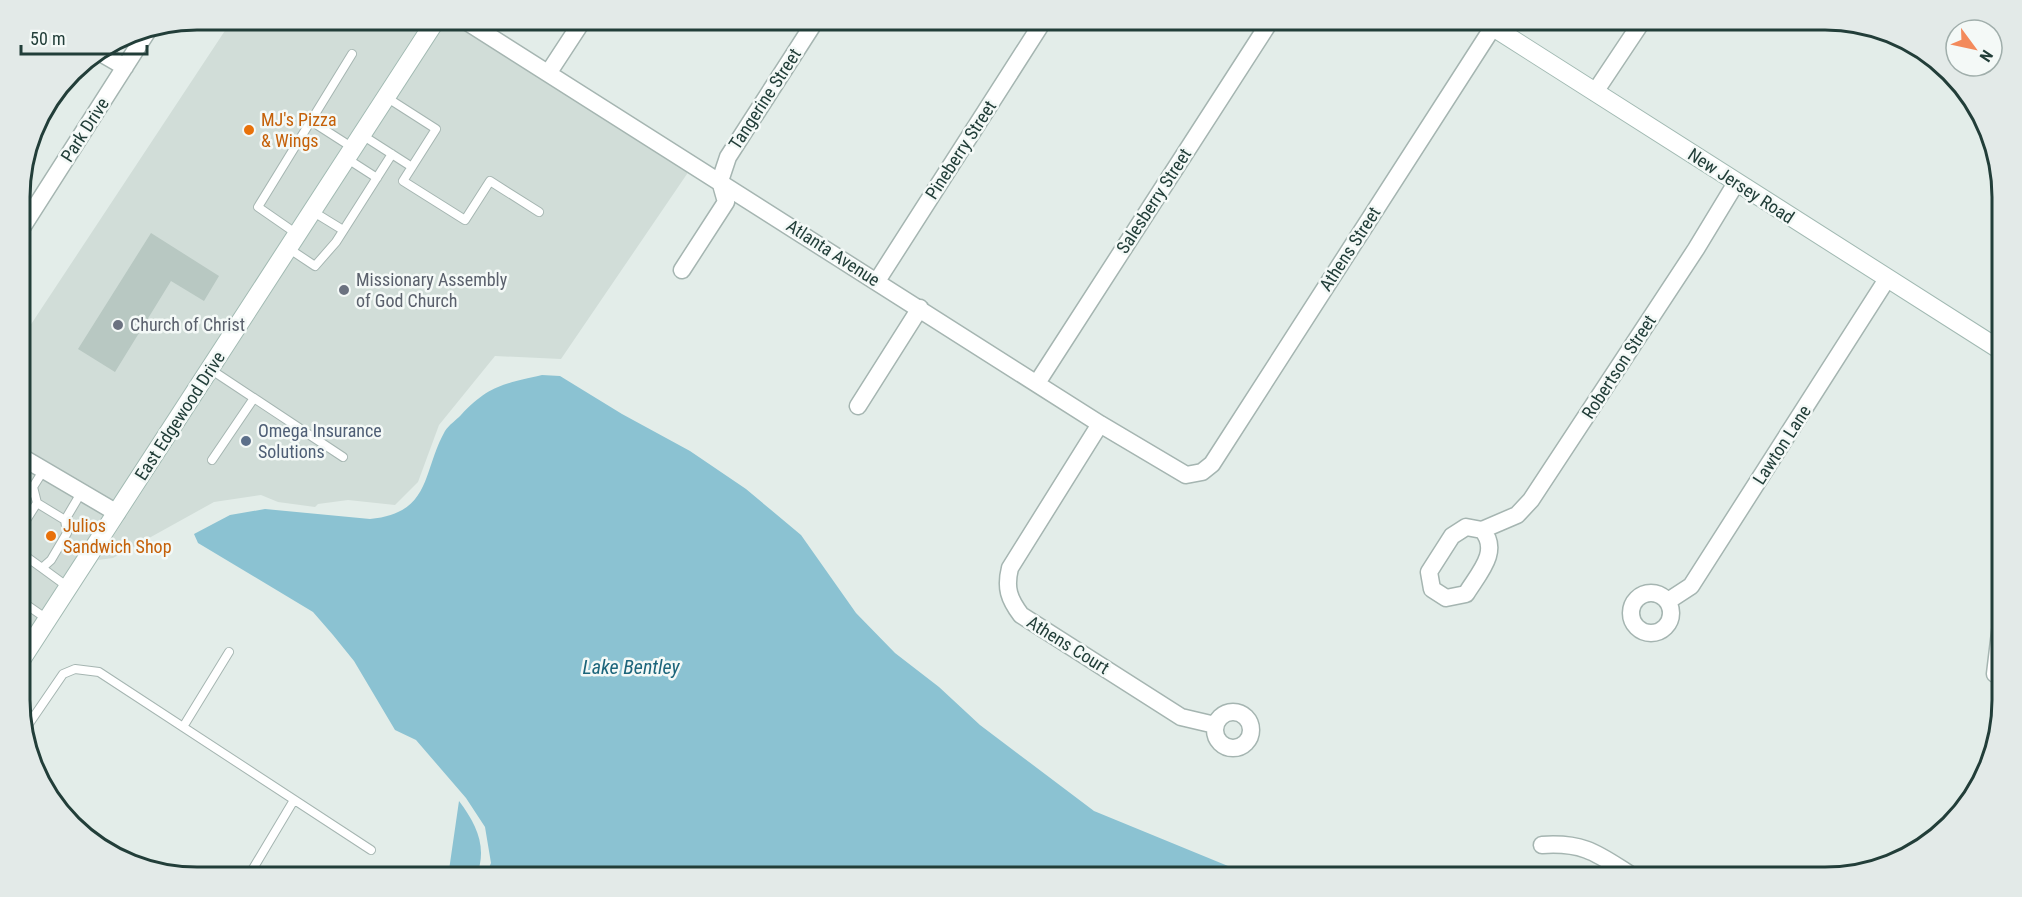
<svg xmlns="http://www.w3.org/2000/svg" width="2022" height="897" font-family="'Roboto Condensed',sans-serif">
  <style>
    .built { fill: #d1ddd8 }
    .water { fill: #8bc2d2 }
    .building { fill: #b8c8c2 }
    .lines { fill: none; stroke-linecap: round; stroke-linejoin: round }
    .lane-casing { stroke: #a5b5b1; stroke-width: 10 }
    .street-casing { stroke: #a5b5b1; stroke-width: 19 }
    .secondary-casing { stroke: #a1b9b2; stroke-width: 20 }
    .lane { stroke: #fff; stroke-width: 8 }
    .street { stroke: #fff; stroke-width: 16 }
    .secondary { stroke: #fff; stroke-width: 18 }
    .food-dot { fill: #e8710a; stroke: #f4f9f7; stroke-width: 2 }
    .worship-dot { fill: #6b7280; stroke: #f4f9f7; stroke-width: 2 }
    .service-dot { fill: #5c6f8a; stroke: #f4f9f7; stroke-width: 2 }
    .labels { text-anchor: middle; stroke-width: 5; stroke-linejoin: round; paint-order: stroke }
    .street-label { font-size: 18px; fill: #223e39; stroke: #f4f9f7 }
    .food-label { font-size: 18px; fill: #c56008; stroke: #f4f9f7; text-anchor: start }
    .worship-label { font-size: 18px; fill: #5b616d; stroke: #f4f9f7; text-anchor: start }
    .service-label { font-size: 18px; fill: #4e5e75; stroke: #f4f9f7; text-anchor: start }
    .water-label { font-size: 20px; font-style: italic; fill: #1c657b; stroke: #f4f9f7 }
    .rim { fill: none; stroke: #223e39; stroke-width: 3 }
  </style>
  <rect width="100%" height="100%" fill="#e3ede9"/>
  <path class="built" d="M232 20H424L113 501 20 445V341Z
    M447 20 689 171 561 359 495 356 439 425 418 482 395 505 348 500 318 504 315 507 278 502 261 495 214 502 113 558 98 560Z
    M21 465 104 515 21 642Z"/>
  <path class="water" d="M542 375 560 376 622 414 690 451 746 489 801 535 856 613 895 653 939 687 980 725 1094 811 1228 866 1272 877H485L491 863 485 827 466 798 416 740 395 730 354 661 333 635 313 612 198 543 194 534 230 515 265 509 370 519C432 513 422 472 445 431 449 425 456 420 461 415 489 385 504 384 542 375Z
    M459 801C477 825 488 848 476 877H448Z"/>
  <path class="building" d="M151 233 219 276 204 301 171 281 115 372 78 349Z"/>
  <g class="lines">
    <g class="lane-casing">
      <path id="lane" d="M386 97 436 129 403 181 465 220 490 181 539 212
        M311 121 353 148
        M362 135 412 167
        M346 158 377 178
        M312 211 343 230
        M297 234 258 207 352 54
        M288 248 315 266 336 242 392 154
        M210 369 343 457
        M212 460 254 398
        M33 487 37 503 65 520
        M21 506 43 471
        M21 528 37 503
        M21 553 42 568 51 560 67 533 65 520 81 493
        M42 568 68 587
        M21 601 47 619
        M183 727 229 652
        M24 731 63 674 75 669 99 672 371 850
        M248 877 294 800"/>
    </g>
    <g class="street-casing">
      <path id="street" d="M464 20 1100 424 1186 475 1202 472 1212 464 1493 27
        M99 52 125 67
        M549 72 583 20
        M1595 92 1643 20
        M20 231 149 29
        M682 270 726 202 720 181 728 157 816 20
        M877 281 1044 20
        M1037 383 1271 20
        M858 406 920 308
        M1100 424 1010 568C1005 588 1009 599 1021 615L1181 717 1215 725
        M20 456 117 513
        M1466 527 1482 530C1501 551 1478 574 1466 594L1446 598 1432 589 1429 572 1452 536Z
        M1482 530 1517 515 1531 500 1696 249 1736 183
        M1631 613a20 20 0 1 1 40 0a20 20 0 1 1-40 0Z
        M1668 601 1691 586 1887 279
        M1995 674 2002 616
        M1215 730a18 18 0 1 1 36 0a18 18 0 1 1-36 0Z
        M1542 845C1586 842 1599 855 1634 877"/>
    </g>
    <g class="secondary-casing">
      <path id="secondary" d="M1482 20 2002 351
        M21 660 436 20"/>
    </g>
    <use href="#lane" class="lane"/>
    <use href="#street" class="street"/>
    <use href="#secondary" class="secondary"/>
  </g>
  <g class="food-dot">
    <circle cx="249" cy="130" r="6"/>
    <circle cx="51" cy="536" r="6"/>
  </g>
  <g class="worship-dot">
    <circle cx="344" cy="290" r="6"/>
    <circle cx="118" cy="325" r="6"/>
  </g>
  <circle class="service-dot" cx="246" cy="441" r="6"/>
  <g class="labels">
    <g class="street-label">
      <text transform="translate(765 99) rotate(-57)" y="6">Tangerine Street</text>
      <text transform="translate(85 130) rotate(-57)" y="6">Park Drive</text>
      <text transform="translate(961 150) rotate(-57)" y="6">Pineberry Street</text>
      <text transform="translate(1741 186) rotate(33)" y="6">New Jersey Road</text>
      <text transform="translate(1154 201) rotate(-57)" y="6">Salesberry Street</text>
      <text transform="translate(1350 249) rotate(-57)" y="6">Athens Street</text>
      <text transform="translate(833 253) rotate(33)" y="6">Atlanta Avenue</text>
      <text transform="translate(1619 367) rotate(-57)" y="6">Robertson Street</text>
      <text transform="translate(180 416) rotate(-57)" y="6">East Edgewood Drive</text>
      <text transform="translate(1782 445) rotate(-57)" y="6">Lawton Lane</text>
      <text transform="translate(1068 645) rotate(32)" y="6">Athens Court</text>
    </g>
    <g class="food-label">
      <text x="261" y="126">MJ's Pizza<tspan x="261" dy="21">&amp; Wings</tspan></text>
      <text x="63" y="532">Julios<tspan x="63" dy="21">Sandwich Shop</tspan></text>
    </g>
    <g class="worship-label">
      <text x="356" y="286">Missionary Assembly<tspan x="356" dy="21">of God Church</tspan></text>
      <text x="130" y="331">Church of Christ</text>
    </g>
    <g class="service-label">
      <text x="258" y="437">Omega Insurance<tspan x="258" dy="21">Solutions</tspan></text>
    </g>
    <g class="water-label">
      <text x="631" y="674">Lake Bentley</text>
    </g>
  </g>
  <path d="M0 0H2022V897H0ZM197 30H1825A167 167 0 0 1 1992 197V700A167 167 0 0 1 1825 867H197A167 167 0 0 1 30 700V197A167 167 0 0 1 197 30Z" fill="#e3eae8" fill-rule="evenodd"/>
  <path class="rim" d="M197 30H1825A167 167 0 0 1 1992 197V700A167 167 0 0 1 1825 867H197A167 167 0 0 1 30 700V197A167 167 0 0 1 197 30Z"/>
  <g transform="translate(1974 48) rotate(123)"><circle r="28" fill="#f4f9f7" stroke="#a0aeab" stroke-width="1.5"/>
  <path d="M0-4.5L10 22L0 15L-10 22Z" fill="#f38a5b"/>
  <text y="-9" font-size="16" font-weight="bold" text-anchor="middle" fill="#223e39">N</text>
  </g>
  <path d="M21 45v9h126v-9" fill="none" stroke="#223e39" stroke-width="3"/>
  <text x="30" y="45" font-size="18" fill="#223e39" stroke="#f4f9f7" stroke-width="4.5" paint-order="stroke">50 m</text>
</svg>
